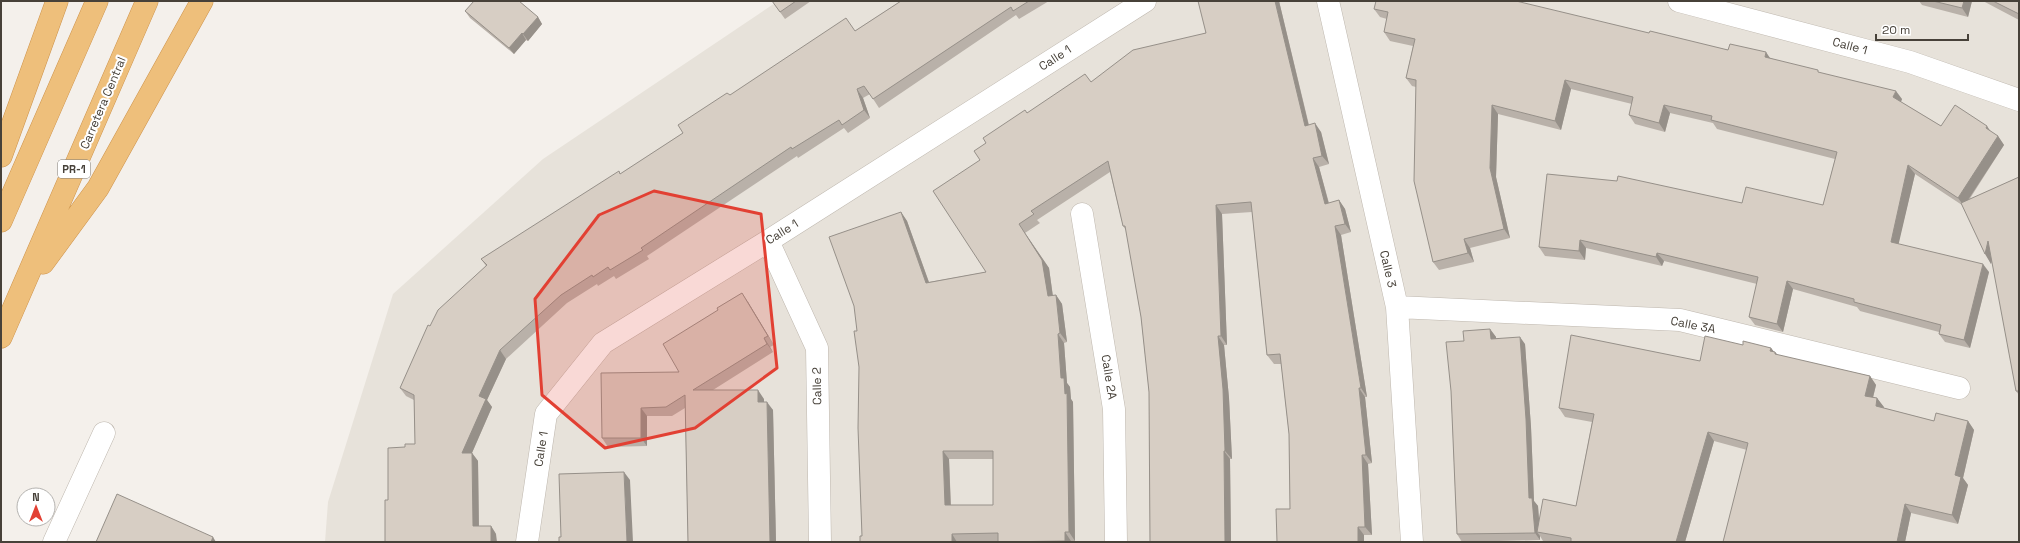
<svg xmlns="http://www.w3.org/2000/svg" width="2020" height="543" font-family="'Space Grotesk',sans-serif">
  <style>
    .residential { fill: #e7e2da }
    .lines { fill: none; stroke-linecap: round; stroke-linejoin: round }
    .minor-casing { stroke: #beb7ae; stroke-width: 23 }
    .highway-casing { stroke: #cd934c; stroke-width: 23 }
    .minor { stroke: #fff; stroke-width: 22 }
    .highway { stroke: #eebf7b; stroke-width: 22 }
    .wall { fill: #b9b1a9; fill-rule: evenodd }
    .shaded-wall { fill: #969089 }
    .building { fill: #d7cec4; stroke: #969089; fill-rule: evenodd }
    .marked { fill: #e24033; fill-opacity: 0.2; stroke: #e24033; stroke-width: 3; stroke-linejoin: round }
    .labels { text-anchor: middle; stroke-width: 4; stroke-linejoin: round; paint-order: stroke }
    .shield { fill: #fff; stroke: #7e7a74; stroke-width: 1 }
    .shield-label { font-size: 11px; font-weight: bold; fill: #474139 }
    .street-label { font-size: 12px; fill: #474139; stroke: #fff }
  </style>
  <rect width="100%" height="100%" fill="#f4f0eb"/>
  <path class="residential" d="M778 1H2019V542H325L328 502 393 294 543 159Z"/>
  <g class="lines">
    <g class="minor-casing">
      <path id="minor" d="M1328 1 1397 307 1412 542
        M1679 1 1910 62 2019 100
        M1082 214 1114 409 1116 542
        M768 241 817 348 820 542
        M1397 307 1680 320 1959 388
        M54 542 104 433
        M527 542 546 414 603 343 768 241 1145 1"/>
    </g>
    <g class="highway-casing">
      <path id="highway" d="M1 156 57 1
        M1 221 97 1
        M43 263 98 188 202 1
        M1 337 147 1"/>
    </g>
    <use href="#minor" class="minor"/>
    <use href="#highway" class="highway"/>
  </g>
  <path class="wall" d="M772 1H811L785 19Z
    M901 1H1049L1019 19 1016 15 879 108 870 94 863 98 870 118 848 133 844 128 798 158 797 156 647 256 649 259 616 279 614 276 598 286 597 284 567 303 506 359 487 400 492 407 472 453 478 461 479 526H491L496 534 388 500 405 447 415 444 414 400 406 396 400 388 430 326 486 266 481 259 621 174 683 133 730 95 855 31Z
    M1279 1 1309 125 1321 132 1329 164 1319 167 1329 203 1339 200 1345 209 1351 232 1341 235 1367 397H1365L1372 463 1368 464 1372 535H1364V542H1277L1290 509 1289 434 1281 364H1274L1267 355 1252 212 1222 214 1227 345H1224L1229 398 1232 459H1230L1231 542H1150L1149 392 1141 317 1126 230 1123 226 1110 172 1037 220 1040 223 1025 233 1049 268 1053 296 1056 295 1062 304 1067 342 1064 343 1067 383 1070 387 1071 399 1073 402 1075 541H1071V542H860L862 536 859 367 857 331 901 212 907 221 929 282 986 272 980 160 986 143 1027 113 1091 82ZM949 459H993V505H951Z
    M1919 1H1972L1968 17 1922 5Z
    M1983 1H2019V20Z
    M1374 9 1649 33 1728 50 1770 58 1819 73 1902 99 1901 102 1941 126 1991 132 1998 136 2004 145 1969 200 2019 177V395L2016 391 1992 261 1991 264 1962 205 1915 174 1898 244 1989 272 1970 348 1945 342 1939 334V332L1860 311 1857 307 1793 289 1783 332 1755 325 1749 317 1757 284 1664 261 1662 266 1586 248 1585 260 1545 256 1539 247 1742 203 1823 205 1835 159 1717 129 1713 123 1670 113 1665 132 1635 124 1629 115 1632 104 1571 89 1561 130 1498 114 1496 177 1510 238 1470 248 1474 262 1439 270 1433 262 1416 87 1412 86 1406 78 1413 46 1390 41 1384 32 1387 19 1380 17Z
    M465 11 538 17 542 24 528 41 526 40 514 54 470 18Z
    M748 302 774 345 770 347 773 352 713 390 764 399V402L773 410 776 542H688L685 408 672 416H647V446L608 447 602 438 679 372Z
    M1490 329 1496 337V338L1525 344 1531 427 1534 501 1538 506 1539 522 1576 506 1592 422 1565 417 1559 408 1700 361 1743 345 1771 348 1774 352H1775L1778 355 1870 376 1876 385 1873 398H1877L1884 408 1934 421H1968L1974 430 1963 478 1968 485 1958 524 1911 513 1905 542H1723L1747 450 1714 441 1685 542H1550L1543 541 1540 536V540L1462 542 1457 534 1451 391 1464 341Z"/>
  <path class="shaded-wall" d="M1275 1H1279L1311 135 1305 126Z
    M1964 1H1972L1968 17 1962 8Z
    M538 17 542 24 528 41 523 34Z
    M522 33 526 40 514 54 509 48Z
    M1766 52 1772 61 1765 57Z
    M1565 80 1571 89 1561 130 1555 121Z
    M857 89 863 98 870 118 864 110Z
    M1896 91 1902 99 1899 106 1893 97Z
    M1492 105 1498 114 1496 177 1510 238 1504 229 1490 168Z
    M1664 105 1670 113 1665 132 1659 123Z
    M1315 123 1321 132 1329 164 1322 156Z
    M1987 126 1993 135 1986 128Z
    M1998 136 2004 145 1964 206 1958 198Z
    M1313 158 1319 167 1331 212 1325 204Z
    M1908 165 1915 174 1897 251 1891 242Z
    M1339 200 1345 209 1351 232 1345 224Z
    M1216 205 1222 214 1227 345 1221 336Z
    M901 212 907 221 932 291 926 283Z
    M1335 226 1341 235 1367 397 1361 388Z
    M1025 233 1049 268 1054 305 1048 296Z
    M1464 239 1470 248 1474 262 1468 253Z
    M1580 240 1586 248 1585 260 1579 251Z
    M1988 241 1995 250 1991 264 1985 254Z
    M1657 253 1664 261 1662 266 1656 257Z
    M1983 264 1989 272 1970 348 1964 340Z
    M1787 281 1793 289 1783 332 1777 324Z
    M742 293 748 302 774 345 768 336Z
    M1056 295 1062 304 1067 342 1060 333Z
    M1490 329 1496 337V346L1491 339Z
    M1058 334 1064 343 1067 383 1070 387 1071 399 1073 402 1075 541 1069 532 1061 378Z
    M1218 336 1224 345 1229 398 1232 459 1225 451Z
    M1520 337 1525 344 1531 427 1534 501 1538 506 1540 532H1537L1540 536V540L1535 533 1529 498Z
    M764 338 770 347 773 352 767 344Z
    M1771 348 1775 353V352L1782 361 1770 351Z
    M500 350 506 359 487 400 492 407 468 462 462 453 479 396Z
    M1870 376 1876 385 1871 405 1865 396Z
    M1359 388 1365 397 1372 463 1366 455Z
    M758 390 764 399V410L758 402Z
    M1877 398 1884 407 1882 414 1876 406Z
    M767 402 773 410 776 542H770Z
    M641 408 647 416V446L641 438Z
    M1968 421 1974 430 1963 478 1968 485 1958 524 1952 515 1955 475Z
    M1708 432 1714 441 1685 542H1676Z
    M943 451 949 459 951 514 945 505Z
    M1224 451 1230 459 1231 542H1225Z
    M472 453 478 461 479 535 473 526Z
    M1362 455 1368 464 1372 535 1365 527Z
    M624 472 630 480 633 542H627Z
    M1905 504 1911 513 1905 542H1897Z
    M491 526 496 534 497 542H491Z
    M1358 527 1364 535V542H1358Z
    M1065 532 1071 541V542L1065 541Z
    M952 534 957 542H952Z
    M213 537 216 542H211Z"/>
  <path class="building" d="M474 1H519L538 17 523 34 522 33 509 48 465 11Z
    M772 1H796L780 12Z
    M901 1H1029L1013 11 1011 7 873 99 864 86 857 89 864 110 842 125 839 120 792 149 791 147 641 248 643 250 610 270 608 267 593 277 592 275 561 295 500 350 479 396 486 399 462 453H472L473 526H491V542H385V500H388V448L405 447V444H415L414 395 400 388 428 325 430 326 438 310 487 265 481 259 619 171 620 174 683 133 678 125 727 93 730 95 846 18 855 31Z
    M1198 1H1275L1305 126 1315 123 1322 156 1313 158 1325 204 1339 200 1345 224 1335 226 1361 388H1359L1366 455H1362L1365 527H1358V542H1277L1276 509H1290L1289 434 1280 354 1267 355 1251 202 1216 205 1221 336H1218L1223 389 1225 451H1224L1225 542H1150L1149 392 1141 317 1125 226H1123L1108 161 1031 211 1034 214 1019 224 1042 260 1048 296 1056 295 1060 333 1058 334 1061 378H1064L1065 394 1067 393 1069 532H1065V541L998 542V533L952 534V542H860V536H862L858 428 859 367 854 331H857L854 306 829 237 901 212 926 283 986 272 933 191 980 160 974 151 986 143 983 138 1025 110 1027 113 1085 74 1091 82 1133 50 1206 33ZM943 451H993V505H945Z
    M1376 1H1516L1649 33 1650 31 1728 50 1730 44 1766 52 1765 57 1818 70V72L1896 91 1893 97 1941 126 1955 105 1987 126 1986 128 1998 136 1958 198 1908 165 1891 242 1983 264 1964 340 1939 334 1941 325 1854 302V299L1787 281 1777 324 1749 317 1758 277 1657 253 1656 257 1580 240 1579 251 1539 247 1547 174 1617 181 1618 176 1742 203 1746 187 1823 205 1837 152 1711 120 1712 116 1664 105 1659 123 1629 115 1633 97 1565 80 1555 121 1492 105 1490 168 1504 229 1464 239 1468 253 1433 262 1414 181 1416 80 1406 78 1415 39 1384 32 1388 12 1374 9Z
    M1933 1H1964L1962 8Z
    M1993 1H2019V14Z
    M2019 177V391H2016L1988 241 1985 254 1961 203Z
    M742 293 768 336 764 338 767 344 693 390H758V402H767L770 542H688L685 395 666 407 641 408V438H602L601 373 679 372 663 344 718 310 717 308Z
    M1490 329 1491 339 1520 337 1526 419 1529 498H1532L1535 533 1457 534 1451 391 1446 342 1464 341 1463 331Z
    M1571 335 1700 361 1705 336 1743 345V341L1771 348 1770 351 1775 352V354L1870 376 1865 396 1877 398 1876 406 1934 421 1936 413 1968 421 1955 475 1961 477 1952 515 1905 504 1897 542H1723L1748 443 1708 432 1676 542H1571V538L1537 532 1543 499 1576 506 1594 414 1559 408Z
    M624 472 627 542H559V537H561L559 474Z
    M117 494 213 537 211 542H96Z"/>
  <path class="marked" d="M654 191 761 214 777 368 695 428 605 448 542 395 535 299 599 215Z"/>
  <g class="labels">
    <rect class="shield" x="58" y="160" width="32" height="18" rx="3"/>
    <g class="shield-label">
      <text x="74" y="173">PR-1</text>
    </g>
    <g class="street-label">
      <text transform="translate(1850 46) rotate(15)" y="4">Calle 1</text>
      <text transform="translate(1055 58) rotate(-33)" y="4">Calle 1</text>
      <text transform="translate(103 103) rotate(-67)" y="4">Carretera Central</text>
      <text transform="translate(782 232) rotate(-32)" y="4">Calle 1</text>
      <text transform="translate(1388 269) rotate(77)" y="4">Calle 3</text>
      <text transform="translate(1693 325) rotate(11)" y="4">Calle 3A</text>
      <text transform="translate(1109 377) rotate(81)" y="4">Calle 2A</text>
      <text transform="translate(817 386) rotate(-91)" y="4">Calle 2</text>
      <text transform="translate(541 449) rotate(-81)" y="4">Calle 1</text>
    </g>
  </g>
  <rect width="2020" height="543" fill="none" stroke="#474139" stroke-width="4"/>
  <g transform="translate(36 507)"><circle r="19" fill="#ffffff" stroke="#b5b3b0"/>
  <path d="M0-3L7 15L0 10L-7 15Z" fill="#e24033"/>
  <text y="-6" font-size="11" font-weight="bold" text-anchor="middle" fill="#474139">N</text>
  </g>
  <path d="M1876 34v6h92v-6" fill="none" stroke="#474139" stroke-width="2"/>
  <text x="1882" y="34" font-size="12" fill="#474139" stroke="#ffffff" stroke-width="3" paint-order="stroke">20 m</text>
</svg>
